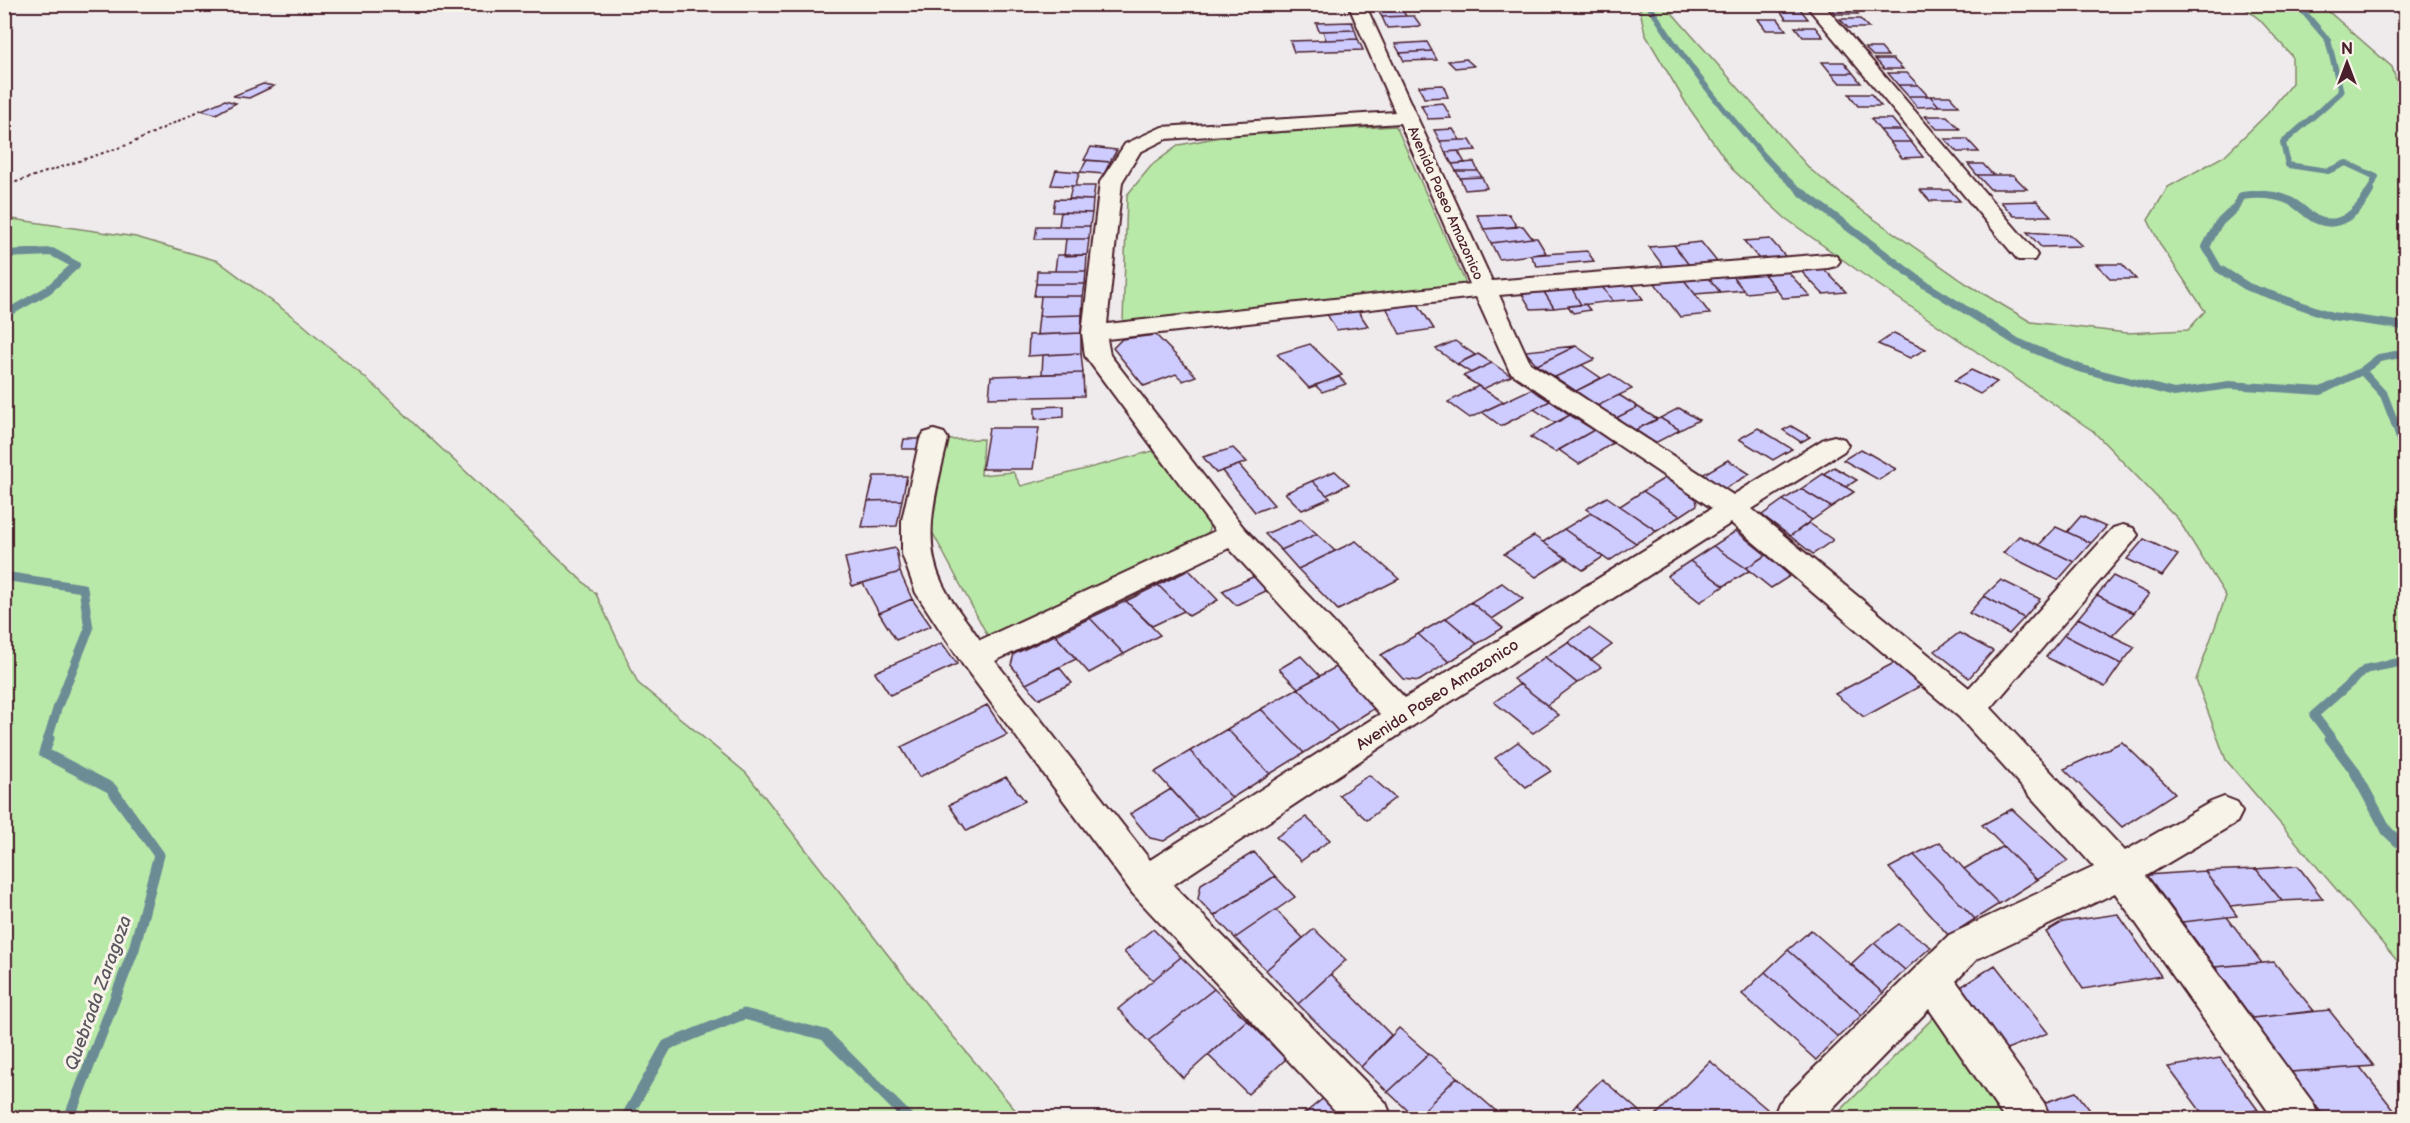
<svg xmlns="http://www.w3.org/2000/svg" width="2410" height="1123" font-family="'Balsamiq Sans',sans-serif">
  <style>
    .green { fill: #b9e9a8; stroke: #82846a; stroke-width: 1.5 }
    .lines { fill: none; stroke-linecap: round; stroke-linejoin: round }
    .stream-far3 { stroke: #6c8c95; stroke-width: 6 }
    .stream-far2 { stroke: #6c8c95; stroke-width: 8 }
    .stream-far1 { stroke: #6c8c95; stroke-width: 9 }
    .stream { stroke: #6c8c95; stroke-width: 11 }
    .building { fill: #ceccff; stroke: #4a1f2b; stroke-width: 1.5 }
    .minor-casing { stroke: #4a1f2b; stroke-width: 4 }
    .path { stroke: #4a1f2b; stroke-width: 2; stroke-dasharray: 3 3; stroke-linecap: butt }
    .minor { fill: #f7f3e8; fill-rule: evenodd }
    .labels { text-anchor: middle; stroke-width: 6; stroke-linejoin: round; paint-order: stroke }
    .far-street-label { font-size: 14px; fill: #4a1f2b; stroke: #f7f3e8 }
    .street-label { font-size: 16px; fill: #4a1f2b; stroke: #f7f3e8 }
    .water-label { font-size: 18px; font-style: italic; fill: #5b5560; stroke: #f7f3e8 }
  </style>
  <rect width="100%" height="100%" fill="#efebed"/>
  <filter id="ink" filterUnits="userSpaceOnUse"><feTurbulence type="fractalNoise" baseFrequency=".0167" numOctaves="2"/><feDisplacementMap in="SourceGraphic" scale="12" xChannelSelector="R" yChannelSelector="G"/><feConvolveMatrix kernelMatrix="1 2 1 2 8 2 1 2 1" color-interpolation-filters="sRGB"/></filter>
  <g filter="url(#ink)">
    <path class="green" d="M1639 5H1665L1811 170 1864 212 1967 284 2031 322 2127 333 2188 330 2205 311 2161 246 2148 220 2168 187 2224 156 2267 114 2292 83V56L2260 20 2241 5H2321L2392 67 2406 111 2405 970 2226 760 2196 680 2226 596 2178 519 2093 431 1864 275 1785 218 1732 169 1687 105 1645 34Z
      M1396 126 1466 284 1123 322 1127 195 1152 165 1179 145 1230 135Z
      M5 218 136 237 218 261 300 322 376 387 596 594 638 683 746 773 931 1010 1022 1118H5Z
      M983 439 981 475 1013 472 1021 486 1153 451 1211 521 1208 533 991 642 929 526 945 440Z
      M1937 1014 2010 1118H1833Z"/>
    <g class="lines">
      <path class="stream-far3" d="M1648 4C1679 53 1712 97 1750 140 1766 159 1782 177 1802 192
        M2297 4 2328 40 2341 92 2283 143 2288 165 2328 171 2346 163 2376 177 2369 192"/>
      <path class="stream-far2" d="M1800 191 1924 284 2017 342 2079 368 2174 393 2229 385 2321 391 2362 371
        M2370 191C2359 211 2339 231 2315 219 2305 213 2298 204 2288 200 2273 194 2257 194 2242 196L2235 208 2218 224 2206 247 2218 268 2248 287 2332 316 2398 325 2406 329
        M4 254 52 252 76 265 48 290 4 315
        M2399 434 2384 395 2362 371 2379 358 2406 353"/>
      <path class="stream-far1" d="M2399 433 2406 469
        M4 576 83 588 89 629 58 706 48 739
        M2332 739 2314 715 2366 669 2406 661"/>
      <path class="stream" d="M49 738 44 753 111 788 159 855 134 949 69 1118
        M2330 738 2354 770 2387 831 2406 849
        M626 1118 667 1045 744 1014 825 1035 908 1118"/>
    </g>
    <path class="building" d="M1770 4H1796L1800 9H1773Z
      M1400 6 1406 16 1382 17 1376 7Z
      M1779 9H1800L1808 19H1786Z
      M1832 9H1853L1858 14H1836Z
      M1406 16H1414L1421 26 1387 28 1382 17Z
      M1758 19H1778L1786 30H1766Z
      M1840 19H1860L1869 28H1848Z
      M1352 22 1355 30 1319 31 1316 23Z
      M1795 27H1815L1823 37H1803Z
      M1355 30 1358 39 1326 40 1323 31Z
      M1358 39 1363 50 1294 52 1290 41Z
      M1427 42 1432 51 1400 53 1395 44Z
      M1865 48H1881L1888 56H1873Z
      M1432 51 1437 60 1404 61 1400 53Z
      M1466 59 1474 66 1455 68 1448 61Z
      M1875 59H1893L1903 69H1884Z
      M1822 62H1844L1853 73H1831Z
      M1831 73H1853L1861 83H1840Z
      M1888 73H1907L1918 85H1898Z
      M263 84 274 86 249 98 233 96Z
      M1443 85 1448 97 1424 98 1419 86Z
      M1898 85H1918L1928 96H1908Z
      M1849 94H1871L1881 106H1858Z
      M1908 96H1930L1939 106 1917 107Z
      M1930 96H1950L1959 106H1939Z
      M225 100 236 103 216 114 201 110Z
      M1443 103 1451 118 1428 119 1421 105Z
      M1925 116H1947L1960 129H1937Z
      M1871 119H1892L1901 130H1880Z
      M1453 129 1460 140 1440 141 1434 130Z
      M1880 130H1901L1911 142H1890Z
      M1945 139H1967L1979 152H1957Z
      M1460 140H1470L1476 150 1445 152 1440 141Z
      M1890 142H1911L1923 157 1902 158Z
      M1091 147 1117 150 1110 162 1084 160Z
      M1458 151 1465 163 1452 164 1445 152Z
      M1087 160 1110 162 1104 174 1080 172Z
      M1474 162 1478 171H1456L1452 164Z
      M1968 164H1983L1993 175H1977Z
      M1056 170 1080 172 1075 186 1051 185Z
      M1456 171H1478L1482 177 1460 178Z
      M1977 175H2013L2027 189H1990Z
      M1482 177 1487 188 1465 190 1460 178Z
      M1072 186H1095L1093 200 1069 199Z
      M1920 190H1950L1960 201H1930Z
      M1055 199 1093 200 1092 213 1053 212Z
      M2037 201 2051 216H2014L2001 202Z
      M1061 212 1092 213 1090 226H1059Z
      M1509 214 1517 227 1484 229 1477 215Z
      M1037 226H1090L1089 239H1035Z
      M1523 226 1532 238 1491 243 1484 229Z
      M2027 232 2070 235 2082 246 2041 247Z
      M1532 238H1537L1546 253 1499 259 1491 243Z
      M1066 239H1089L1087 255 1064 256Z
      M1770 239 1786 257 1759 259 1744 241Z
      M1701 242 1718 263 1689 265 1674 245Z
      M1674 245 1689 265 1664 267 1649 247Z
      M1587 251 1594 261 1537 266 1530 255Z
      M1057 255H1087L1086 271H1055Z
      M2096 264H2122L2136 279H2111Z
      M1823 268 1846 292 1823 294 1800 270Z
      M1037 271H1086L1085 284H1036Z
      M1787 271 1810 296 1783 298 1763 273Z
      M1763 273 1777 290 1746 293 1732 276Z
      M1732 276 1744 290 1720 292 1709 278Z
      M1709 278 1720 292 1695 294 1684 280Z
      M1684 280 1695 294 1710 314 1680 317 1654 282Z
      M1036 284H1085L1083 296H1034Z
      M1632 284 1643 299 1613 301 1602 287Z
      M1602 287 1613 301 1581 305 1572 289Z
      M1572 289 1581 305 1554 308 1544 292Z
      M1544 292 1554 308 1531 309 1522 294Z
      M1041 296H1083L1082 315 1039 316Z
      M1418 304 1434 329 1400 334 1386 307Z
      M1585 304 1590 310 1573 313 1568 306Z
      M1358 311 1368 326 1336 330 1327 314Z
      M1082 315 1081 333 1037 335 1039 316Z
      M1081 333V353L1028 356 1029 335Z
      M1894 333 1926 349 1910 358 1878 344Z
      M1156 335 1196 376 1183 381 1176 374 1144 386 1113 348 1122 339Z
      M1455 341 1475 355 1457 364 1436 349Z
      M1310 344 1342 375 1309 388 1277 354Z
      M1576 346 1595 359 1555 377 1537 365Z
      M1576 346 1537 365 1525 351Z
      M1081 353 1083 373 1042 374 1043 355Z
      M1478 354 1492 363 1471 373 1457 364Z
      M1492 363 1511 376 1483 389 1463 376Z
      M1582 365 1601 378 1576 391 1555 377Z
      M1971 370 1997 382 1980 394 1954 381Z
      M1083 373 1084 396 989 398 991 376Z
      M1610 374 1632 389 1597 406 1576 391Z
      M1339 377 1346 384 1322 392 1315 385Z
      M1478 386 1504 402 1470 418 1448 402Z
      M1531 389 1550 401 1501 426 1482 412Z
      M1619 395 1638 407 1616 418 1597 406Z
      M1550 401 1570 415 1555 423 1534 409Z
      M1064 406V417L1035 419V407Z
      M1638 407 1657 419 1635 430 1616 418Z
      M1679 408 1699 420 1680 430 1660 418Z
      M1570 415 1594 430 1555 452 1530 437Z
      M1660 418 1680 430 1655 443 1635 430Z
      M1791 426 1810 437 1801 442 1783 430Z
      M989 428H1039L1033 469H982Z
      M1758 428 1792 449 1773 460 1739 439Z
      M1594 430 1613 443 1579 464 1559 450Z
      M904 439H923L921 449H902Z
      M1233 448 1247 462 1216 473 1203 457Z
      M1861 449 1896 469 1879 480 1843 460Z
      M1728 460 1750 474 1724 489 1702 475Z
      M1239 465 1274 505 1255 512 1222 471Z
      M1834 467 1857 480 1846 487 1823 474Z
      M1335 471 1349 484 1327 495 1312 481Z
      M1823 474 1846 487 1854 492 1831 507 1801 489Z
      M874 476H907L902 500 868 501Z
      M1665 478 1696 498 1697 505 1680 516 1643 491Z
      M1312 481 1330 498 1302 510 1285 493Z
      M1801 489 1831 507 1812 520 1783 500Z
      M1643 491 1680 516 1657 531 1620 506Z
      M1607 497 1620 506 1657 531 1636 543 1586 509Z
      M902 500 897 526 862 527 868 501Z
      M1783 500 1812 520 1790 536 1762 515Z
      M1591 513 1636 543 1609 561 1564 529Z
      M2081 516 2106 527 2091 543 2067 532Z
      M1301 519 1317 534 1281 550 1265 534Z
      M1809 523 1833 540 1813 554 1790 536Z
      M2056 527 2091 543 2074 562 2039 545Z
      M1564 529 1603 557 1583 570 1543 542Z
      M1736 531 1766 555 1746 568 1713 546Z
      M1317 534 1335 551 1298 569 1281 550Z
      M1534 536 1566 558 1536 577 1504 554Z
      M2019 536 2039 545 2074 562 2058 580 2003 553Z
      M2144 539 2178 555 2162 576 2127 559Z
      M1356 541 1399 579 1338 610 1298 569Z
      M1713 546 1746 568 1749 571 1724 586 1690 561Z
      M896 548 900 572 852 586 845 558Z
      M1766 555 1790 576 1771 588 1746 568Z
      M1690 561 1724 586 1700 602 1667 576Z
      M1189 570 1218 600 1189 616 1158 585Z
      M900 572 912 599 879 613 863 583Z
      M1255 576 1268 590 1236 605 1222 591Z
      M2113 576 2149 594 2134 613 2097 595Z
      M2001 580 2040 599 2024 618 1984 596Z
      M1502 583 1523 599 1492 619 1471 602Z
      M1158 585 1184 611 1152 626 1126 601Z
      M2097 595 2134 613 2112 636 2078 618Z
      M1984 596 2024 618 2009 634 1969 613Z
      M912 599 931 626 896 640 879 613Z
      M1126 601 1160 635 1124 654 1090 618Z
      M1471 602 1503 628 1477 644 1446 618Z
      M1090 618 1124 654 1089 673 1055 635Z
      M1446 618 1477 644 1449 662 1418 634Z
      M2078 618 2112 636 2135 647 2121 664 2064 635Z
      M1589 628 1612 645 1591 660 1568 642Z
      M1959 633 1993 651 1969 678 1935 651Z
      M1418 634 1449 662 1419 681 1403 679 1381 655Z
      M1055 635 1076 659 1026 684 1011 665 1014 654Z
      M2064 635 2121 664 2105 687 2046 657Z
      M1568 642 1601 667 1577 683 1545 657Z
      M942 643 957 664 890 695 875 672Z
      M1301 656 1320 676 1298 688 1279 669Z
      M1545 657 1577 683 1547 705 1513 679Z
      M1896 662 1924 684 1864 717 1835 694Z
      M1059 667 1072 683 1039 699 1026 684Z
      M1336 667 1375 708 1338 731 1298 688Z
      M1520 684 1559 715 1533 733 1494 702Z
      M1298 688 1338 731 1304 753 1261 709Z
      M987 705 1007 735 919 777 901 747Z
      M1261 709 1304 753 1270 774 1227 729Z
      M1227 729 1270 774 1232 798 1190 751Z
      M1518 742 1551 771 1526 787 1495 758Z
      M2122 742 2175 793 2122 827 2064 769Z
      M1190 751 1232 798 1198 819 1155 772Z
      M1369 775 1395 798 1367 820 1339 795Z
      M1006 777 1025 801 967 831 949 805Z
      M1171 789 1198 819 1164 841 1150 838 1130 814Z
      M2012 809 2068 861 2037 880 1982 825Z
      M1306 817 1330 840 1301 861 1276 837Z
      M1940 842 1964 869 1999 904 1975 919 1914 855Z
      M2003 846 2037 880 1999 904 1964 869Z
      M1254 852 1275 876 1214 916 1198 899 1201 884Z
      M1914 855 1975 919 1949 936 1889 868Z
      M2298 866 2323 899 2282 901 2256 869Z
      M2256 869 2282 901 2230 906 2205 871Z
      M2205 871 2237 916 2182 922 2147 875Z
      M1275 876 1295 897 1235 938 1214 916Z
      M1276 910 1303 938 1266 970 1235 938Z
      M2118 914 2161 976 2083 989 2046 932 2063 922Z
      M2227 917 2262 963 2215 967 2182 922Z
      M1899 924 1931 947 1905 970 1874 943Z
      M1153 929 1181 957 1153 980 1124 952Z
      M1314 929 1346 960 1298 1004 1266 970Z
      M1811 930 1883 993 1862 1015 1788 950Z
      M1874 943 1905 970 1883 993 1851 964Z
      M1788 950 1862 1015 1838 1037 1765 972Z
      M1181 957 1214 989 1148 1041 1118 1009Z
      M2274 962 2314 1011 2252 1018 2215 967Z
      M1995 965 2048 1033 1996 1053 1953 992Z
      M1765 972 1838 1037 1816 1060 1742 994Z
      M1331 974 1391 1035 1361 1067 1298 1004Z
      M1214 989 1247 1020 1183 1078 1148 1041Z
      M2329 1010 2374 1066 2291 1072 2252 1018Z
      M1247 1020 1286 1059 1248 1094 1208 1055Z
      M1399 1028 1429 1054 1388 1092 1361 1067Z
      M1429 1054 1457 1077 1416 1118 1388 1092Z
      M2220 1058 2258 1110 2205 1117 2168 1067Z
      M1710 1061 1767 1109 1758 1118H1653Z
      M2360 1067 2397 1114 2364 1118H2325L2291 1072Z
      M1457 1077 1504 1118H1416Z
      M1602 1079 1647 1118H1594L1577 1104Z
      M2076 1092 2096 1118H2043L2034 1106Z
      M1325 1097 1347 1118H1299Z
      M1577 1104 1594 1118H1565Z"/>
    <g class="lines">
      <g class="minor-casing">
        <path id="minor" d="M1348 4H1365L1492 281 1828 254 1836 256 1840 261 1836 266 1828 268 1499 295 1530 363 1733 495 1824 439 1834 436 1844 439 1848 445 1844 451 1752 509 1969 688 2113 528 2123 525 2133 528 2138 535 2133 542 1991 708 2125 851 2211 802 2224 797 2237 802 2242 812 2237 822 2146 876 2313 1103 2319 1118H2273L2115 893 1977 959 1956 981 2044 1103 2050 1118H2004L1929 1009 1823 1118H1773L1779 1103 1949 935 2094 867 1959 717 1731 523 1414 725 1173 885 1386 1103 1392 1118H1342L1133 894 963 665 916 593 902 554V520L920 439 924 433 934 430 944 433 948 439C938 485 920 538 942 583 951 603 968 622 980 640L1215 531 1085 356 1082 333 1100 182 1125 144 1162 127 1395 112ZM1400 123 1470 284 1107 324 1122 182 1140 152 1166 139ZM1476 297 1510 372 1712 508 1405 698 1243 527 1110 355 1107 339ZM1229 548 1380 714 1150 860 995 661Z
          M1805 4H1823L2034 250 2037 255 2034 260H2018Z"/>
      </g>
      <path class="path" d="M4 186 130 144 201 110"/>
      <use href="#minor" class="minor"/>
    </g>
  </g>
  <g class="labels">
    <g class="far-street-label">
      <text transform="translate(1446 203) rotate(66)" y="5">Avenida Paseo Amazonico</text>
    </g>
    <g class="street-label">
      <text transform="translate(1437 694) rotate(-33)" y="6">Avenida Paseo Amazonico</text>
    </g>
    <g class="water-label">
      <text transform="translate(98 993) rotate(-70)" y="6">Quebrada Zaragoza</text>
    </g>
  </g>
  <rect width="2410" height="1123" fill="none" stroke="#f7f3e8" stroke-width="24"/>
  <rect x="12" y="12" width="2386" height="1099" fill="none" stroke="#4a1f2b" stroke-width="2" filter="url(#ink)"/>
  <g transform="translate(2347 63)" stroke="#f7f3e8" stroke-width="4.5" paint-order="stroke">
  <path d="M0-4.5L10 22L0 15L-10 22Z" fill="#4a1f2b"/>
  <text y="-9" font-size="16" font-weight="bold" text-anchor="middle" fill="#4a1f2b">N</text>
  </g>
</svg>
